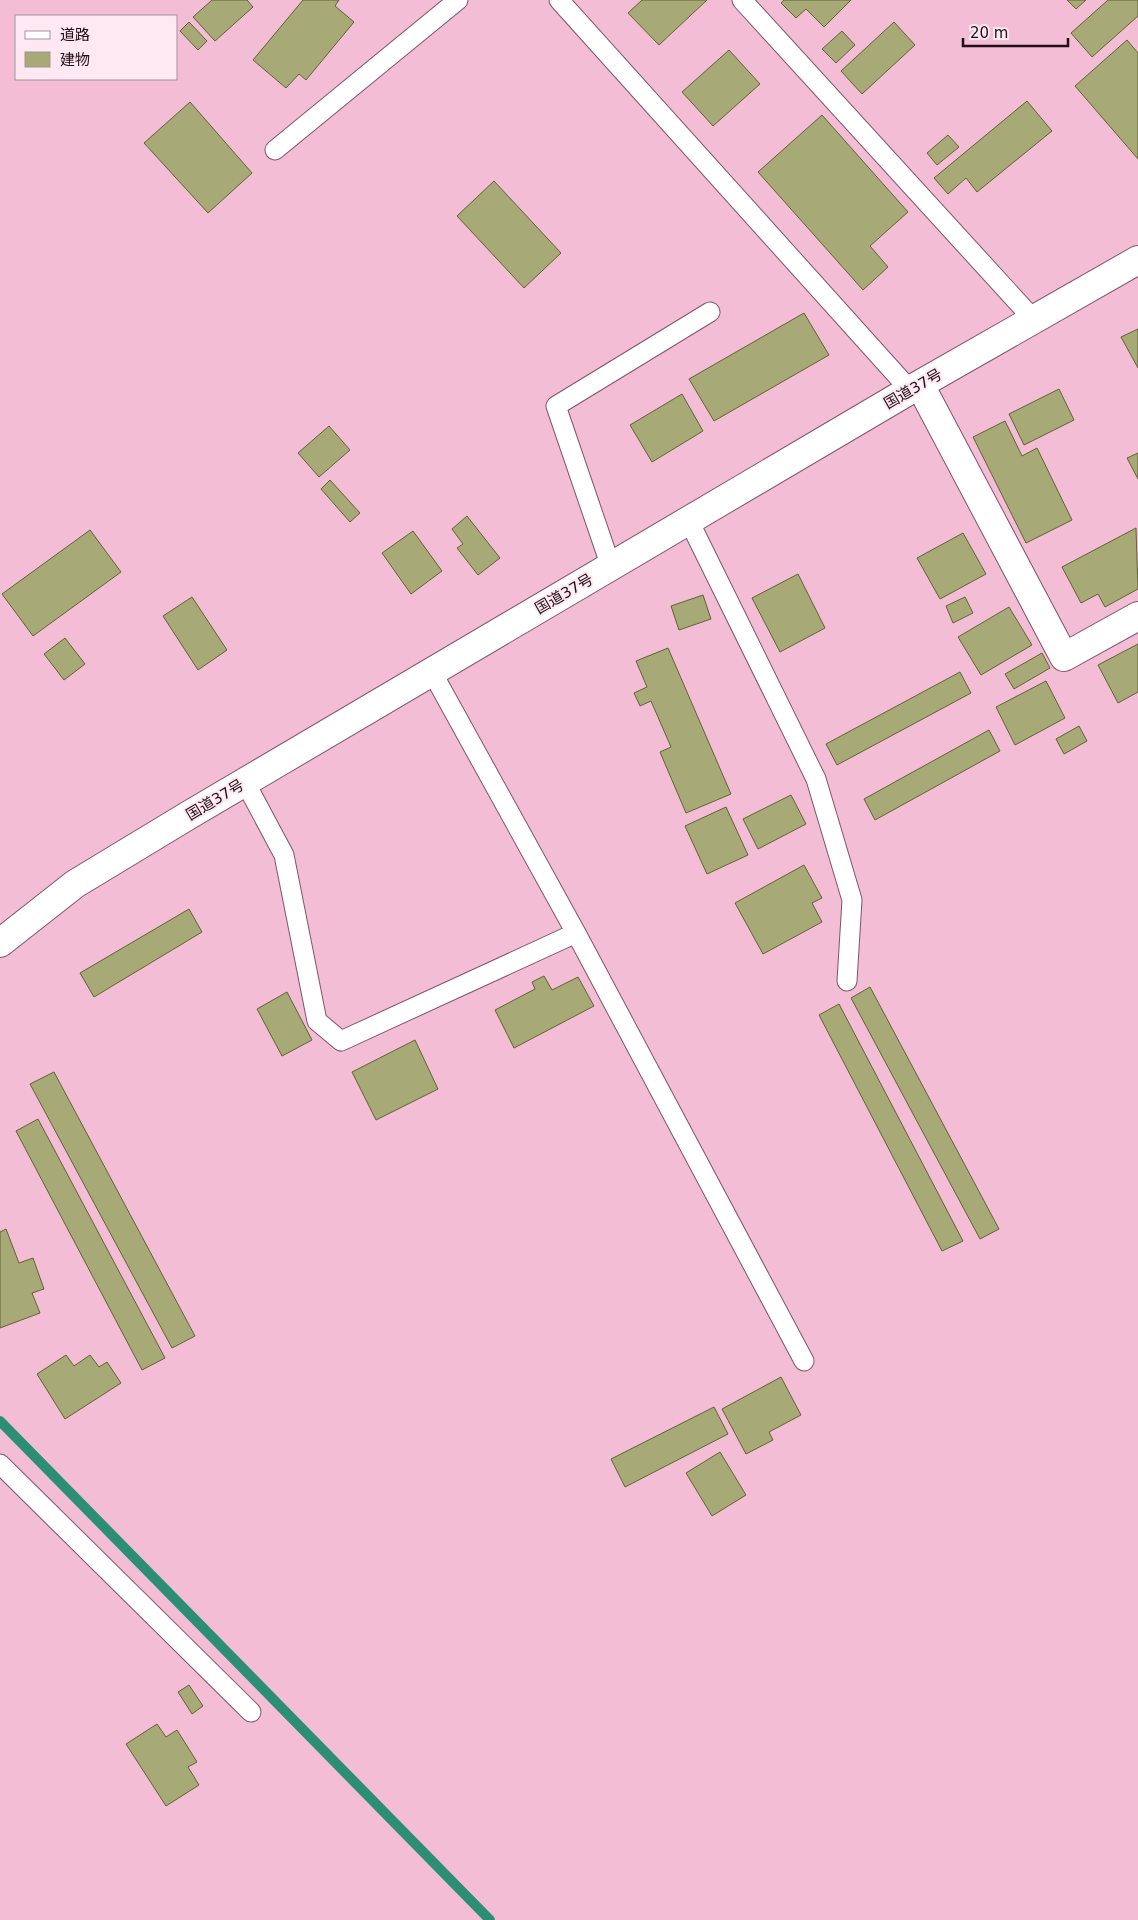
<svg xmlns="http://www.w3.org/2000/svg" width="1138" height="1920" font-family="'DejaVu Sans','Noto Sans JP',sans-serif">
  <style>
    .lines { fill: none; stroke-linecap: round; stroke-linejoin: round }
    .stream { stroke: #2c8f75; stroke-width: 10 }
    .building { fill: #a7a977; stroke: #616232 }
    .lane-casing { stroke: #82546a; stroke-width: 21 }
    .street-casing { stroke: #82546a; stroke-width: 30 }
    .highway-casing { stroke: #82546a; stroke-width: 30 }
    .lane { stroke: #fff; stroke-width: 19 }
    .street { stroke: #fff; stroke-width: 28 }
    .highway { stroke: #fff; stroke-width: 28 }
    .labels { text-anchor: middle; stroke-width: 4; stroke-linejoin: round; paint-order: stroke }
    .street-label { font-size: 15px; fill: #210f18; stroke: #fee8f2 }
  </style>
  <rect width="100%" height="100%" fill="#f2bdd5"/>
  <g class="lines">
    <path class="stream" d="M0 1421 490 1920"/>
  </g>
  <path class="building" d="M212 0H247L253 7 215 41 193 17Z
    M303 0H339L335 6 354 22 306 80 299 74 286 88 253 60Z
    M642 0H707L659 45 628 13Z
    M784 0H851L824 27 806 9 796 18 781 3Z
    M1067 0H1086L1076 9Z
    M1108 0H1138V16L1092 57 1071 33Z
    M189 22 207 41 198 50 180 31Z
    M894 22 915 45 862 94 841 71Z
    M842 31 855 45 836 63 822 49Z
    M1127 40 1138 53V159L1075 86Z
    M729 50 760 84 713 126 682 92Z
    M1027 101 1052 131 977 192 966 178 948 194 934 178Z
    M190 102 252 173 208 213 144 143Z
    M822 115 908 212 870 246 888 267 863 290 758 172Z
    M948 135 959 147 937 165 927 153Z
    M494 181 561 253 524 288 457 216Z
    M804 313 829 355 714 421 689 379Z
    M1138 329V368L1121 337Z
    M1059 389 1074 420 1024 445 1009 414Z
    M682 394 703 431 652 462 630 425Z
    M1005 421 1022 456 1037 448 1072 520 1026 543 973 437Z
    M329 426 350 450 319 477 298 453Z
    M1138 453V479L1127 458Z
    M330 480 360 513 350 522 321 489Z
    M467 516 500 558 478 575 457 548 463 544 452 529Z
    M1136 528 1138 589 1105 607 1098 594 1081 603 1062 567Z
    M90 530 121 572 33 636 2 594Z
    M413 531 442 571 411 594 382 553Z
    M963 533 986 574 940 599 917 558Z
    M798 574 825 628 780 652 752 598Z
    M703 595 711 619 679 630 671 606Z
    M192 597 227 650 198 670 163 616Z
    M965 597 973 613 953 623 946 606Z
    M1009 607 1032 645 981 675 958 637Z
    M65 638 85 664 64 680 44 654Z
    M1138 644V692L1118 703 1098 665Z
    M668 648 731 794 686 813 660 752 671 747 651 701 640 706 634 693 647 687 636 661Z
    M1042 653 1050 668 1014 689 1005 674Z
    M960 672 971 693 837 765 826 744Z
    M1046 681 1065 718 1015 745 996 707Z
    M1079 726 1087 741 1064 754 1056 739Z
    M989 730 1000 751 875 820 864 799Z
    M791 795 806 824 758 849 743 819Z
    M726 807 748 855 707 874 685 826Z
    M804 865 822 898 812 903 822 922 763 954 735 903Z
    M189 909 202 932 94 997 80 973Z
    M544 976 552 990 578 977 594 1006 514 1048 495 1010 535 989 532 982Z
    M870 987 999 1229 980 1239 851 998Z
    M287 992 312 1040 282 1056 257 1009Z
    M839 1004 963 1241 942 1251 819 1015Z
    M415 1040 438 1089 376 1120 352 1072Z
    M54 1072 195 1336 172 1348 30 1084Z
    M38 1119 165 1358 142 1370 16 1131Z
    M6 1229 19 1263 33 1258 44 1289 32 1293 40 1313 0 1328V1232Z
    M66 1355 74 1366 90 1355 99 1367 107 1362 121 1383 65 1419 37 1374Z
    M781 1377 801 1415 769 1432 773 1440 746 1454 722 1409Z
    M714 1407 728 1434 625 1487 611 1459Z
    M720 1452 746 1495 712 1516 686 1473Z
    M189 1685 203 1706 192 1714 178 1692Z
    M157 1724 166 1737 177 1730 197 1762 188 1767 199 1785 166 1806 126 1744Z"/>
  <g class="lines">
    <g class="lane-casing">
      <path id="lane" d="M559 0 910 390
        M742 0 1034 320
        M275 150 458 0
        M689 521 816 779 852 900 847 981
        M611 567 556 406 710 312
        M432 672 576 933 804 1361
        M245 782 284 855 317 1021 341 1041 576 933
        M0 1464 251 1712"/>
    </g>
    <g class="street-casing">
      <path id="street" d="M920 385 1064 657 1138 616"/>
    </g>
    <g class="highway-casing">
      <path id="highway" d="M0 943 75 884 189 815 910 390 1138 260"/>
    </g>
    <use href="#lane" class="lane"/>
    <use href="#street" class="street"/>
    <use href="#highway" class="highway"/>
  </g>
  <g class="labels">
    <g class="street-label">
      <text transform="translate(913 389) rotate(-30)" y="5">国道37号</text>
      <text transform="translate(564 594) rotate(-30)" y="5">国道37号</text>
      <text transform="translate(215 800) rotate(-31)" y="5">国道37号</text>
    </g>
  </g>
  <rect x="15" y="15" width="162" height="65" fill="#fee8f2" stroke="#a6919b"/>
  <rect x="25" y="31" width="25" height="8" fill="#ffffff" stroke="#a6919b"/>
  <text x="60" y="40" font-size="15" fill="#210f18">道路</text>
  <rect x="25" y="52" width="25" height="15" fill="#a7a977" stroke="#a6919b"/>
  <text x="60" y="65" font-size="15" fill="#210f18">建物</text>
  <path d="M963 38v8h105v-8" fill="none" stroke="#210f18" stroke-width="2.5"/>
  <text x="970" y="38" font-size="15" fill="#210f18" stroke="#fee8f2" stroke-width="4" paint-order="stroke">20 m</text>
</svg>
